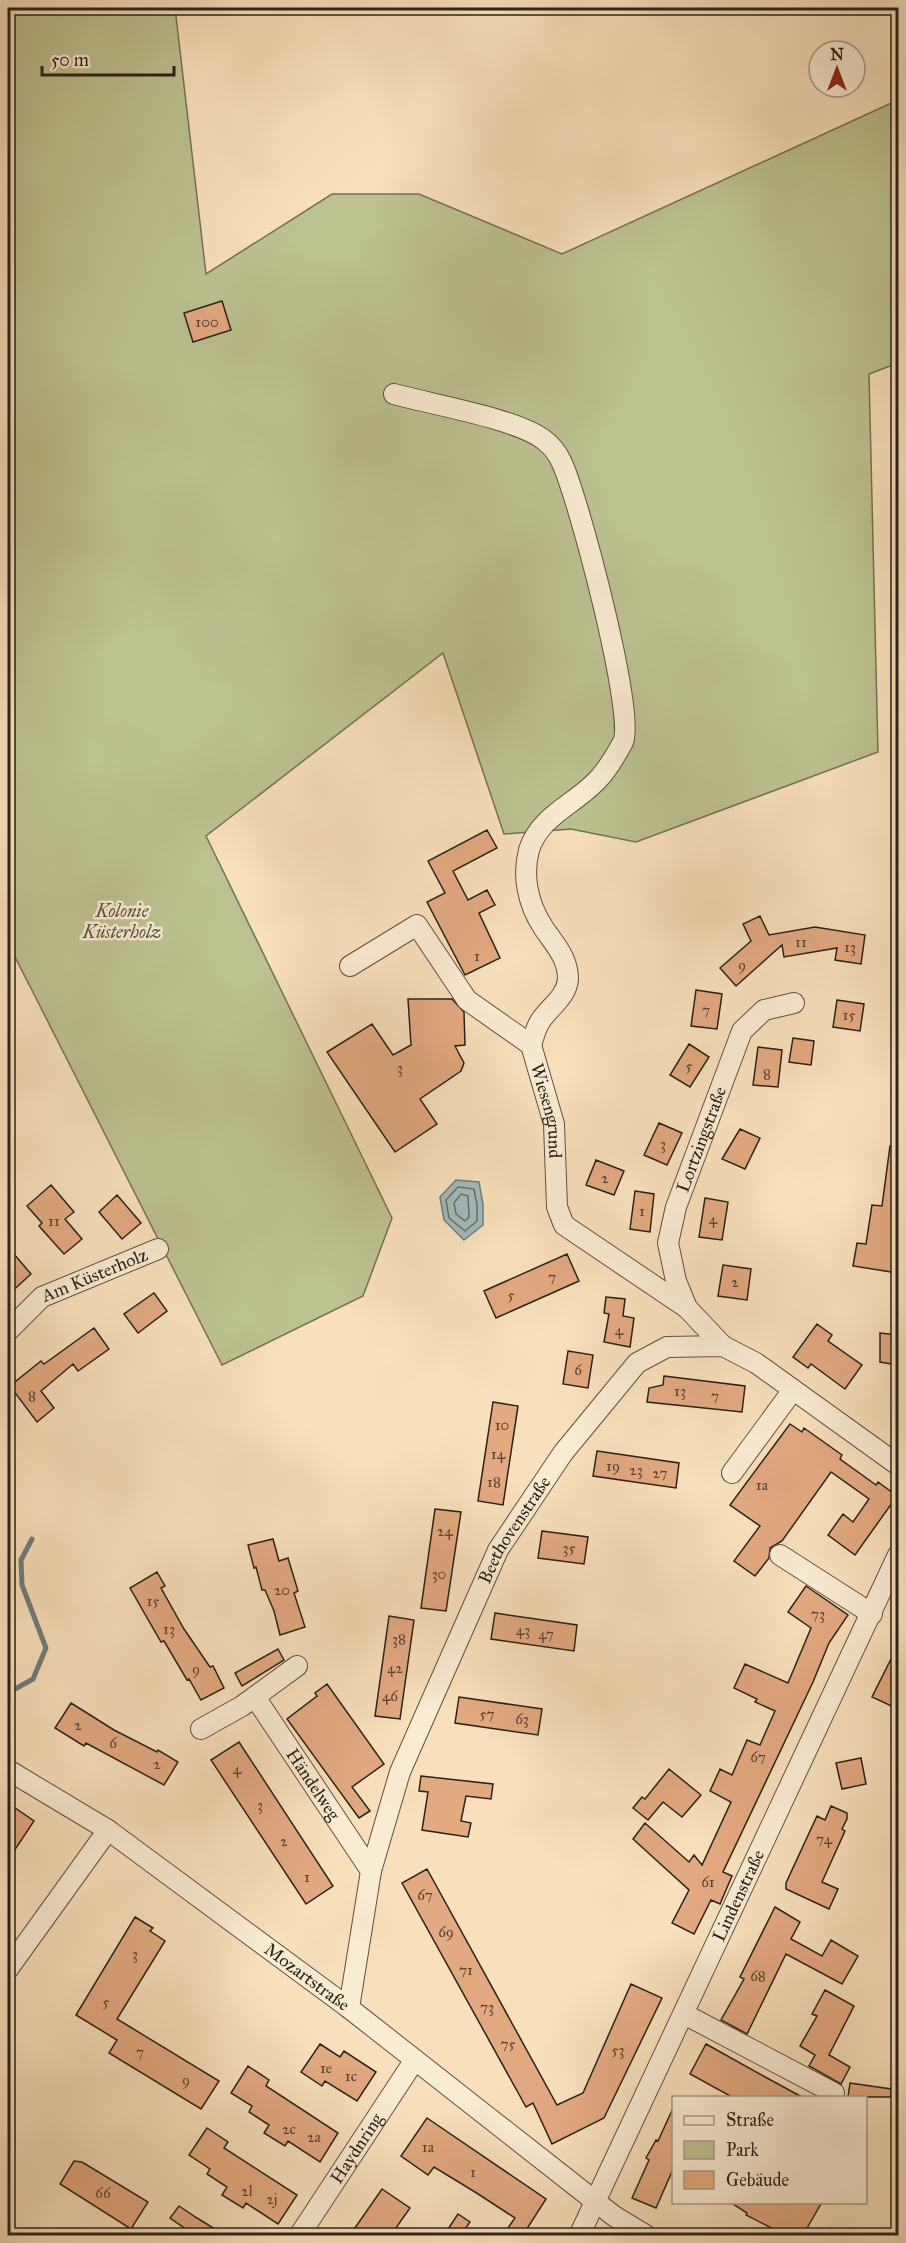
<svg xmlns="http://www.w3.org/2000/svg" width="906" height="2243" font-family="'IM FELL Great Primer',serif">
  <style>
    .green { fill: #bdc291; stroke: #747254; stroke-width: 1.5 }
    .water { fill: #a2babb; stroke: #727d7a; stroke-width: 1.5 }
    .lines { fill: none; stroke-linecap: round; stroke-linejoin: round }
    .shore { stroke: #666e6a; stroke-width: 1.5 }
    .stream { stroke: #727d7a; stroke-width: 5 }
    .building { fill: #e3a980; stroke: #2a2118; stroke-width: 1.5 }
    .minor-casing { stroke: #5e5141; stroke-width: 22 }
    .minor { stroke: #faebd3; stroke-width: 20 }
    .labels { text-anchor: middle; stroke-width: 5; stroke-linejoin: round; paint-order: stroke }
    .number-label { font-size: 15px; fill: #584332 }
    .park-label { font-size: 18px; font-style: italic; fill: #56513c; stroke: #faebd3 }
    .street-label { font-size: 18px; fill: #2a2118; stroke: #faebd3 }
  </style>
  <rect width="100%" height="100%" fill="#f8e0bc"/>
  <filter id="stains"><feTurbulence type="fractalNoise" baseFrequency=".00333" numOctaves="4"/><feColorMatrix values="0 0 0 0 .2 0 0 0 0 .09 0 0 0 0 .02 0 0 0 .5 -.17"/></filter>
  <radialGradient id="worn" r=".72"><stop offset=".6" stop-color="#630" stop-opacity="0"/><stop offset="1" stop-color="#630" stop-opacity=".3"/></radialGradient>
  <path class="green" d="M8 8H175L206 274 332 194H419L562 254 898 100V363L869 374 878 752 636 842 571 829 504 834 443 653 206 836 392 1218 363 1296 222 1365 8 943Z"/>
  <path class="water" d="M456 1180 479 1182 483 1204V1225L464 1240 444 1220 440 1197Z"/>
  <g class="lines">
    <path class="shore" d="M458 1187 474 1189 477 1205V1221L465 1231 449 1218 446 1200Z
      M461 1194 468 1196 469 1217 465 1221 456 1214 454 1203Z"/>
    <path class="stream" d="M8 1693 33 1679 46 1648 22 1585 21 1560 32 1539"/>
  </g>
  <path class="building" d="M222 301 231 330 193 342 184 313Z
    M487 830 497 848 453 871 468 900 487 890 495 905 479 913 500 958 465 975 427 902 445 893 428 861Z
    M760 916 769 935 815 927 865 935 861 964 835 960 837 948 784 957 782 945 736 986 720 968 751 941 743 924Z
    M696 990 722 994 717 1029 691 1026Z
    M408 999H452L464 1012 465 1045 455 1046 464 1063 461 1071 420 1099 437 1124 395 1152 327 1052 372 1024 393 1055 411 1045Z
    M837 1000 864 1004 860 1031 833 1027Z
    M793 1038 814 1041 811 1065 789 1062Z
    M689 1044 709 1057 690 1087 670 1075Z
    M758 1047 782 1050 778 1087 753 1085Z
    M659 1123 682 1133 667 1165 644 1155Z
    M740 1129 760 1138 745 1169 722 1159Z
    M890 1146 898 1147V1273L853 1266 857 1243 866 1244 872 1205 882 1206Z
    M596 1160 624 1171 614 1195 586 1185Z
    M51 1185 74 1212 65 1219 82 1239 64 1254 39 1226 42 1223 27 1206Z
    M635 1191 654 1194 650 1232 630 1229Z
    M117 1195 141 1223 122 1239 99 1212Z
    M705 1198 728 1202 722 1240 699 1237Z
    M8 1247 31 1274 8 1295Z
    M567 1254 579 1281 496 1318 484 1291Z
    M723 1265 751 1269 747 1300 718 1296Z
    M154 1293 167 1311 138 1333 124 1314Z
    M606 1297 625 1299 623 1316 634 1318 630 1347 604 1342 609 1314 604 1313Z
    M817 1324 832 1335 828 1341 862 1365 845 1389 811 1364 808 1368 793 1357Z
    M94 1328 109 1349 78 1371 73 1364 41 1391 54 1408 37 1422 10 1386 41 1361 44 1364Z
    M880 1333 898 1335V1365L880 1362Z
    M568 1351 593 1355 588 1388 563 1384Z
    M664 1376 745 1386 742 1412 647 1402 649 1388 663 1385Z
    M493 1402 518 1406 503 1505 478 1501Z
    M790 1424 802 1432 804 1428 842 1455 840 1459 876 1485 878 1482 897 1496 855 1555 828 1535 843 1514 853 1522 869 1499 831 1472 782 1541 770 1548 769 1558 755 1576 734 1561 760 1526 730 1505Z
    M597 1451 679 1463 676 1488 593 1476Z
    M435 1509 461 1512 446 1611 421 1608Z
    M542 1531 588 1537 584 1564 538 1558Z
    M273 1539 279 1561 288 1558 298 1591 294 1593 305 1627 280 1635 274 1611 265 1590H262L256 1567 254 1568 248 1545Z
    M157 1572 165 1586 161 1588 184 1629 210 1667 213 1666 224 1688 201 1700 189 1679 187 1680 164 1641 161 1642 130 1588Z
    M806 1586 848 1615 829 1643 813 1682 723 1872 732 1876 720 1904 711 1900 694 1934 672 1923 689 1890 633 1839 645 1823 689 1862 694 1855 702 1865 731 1802 710 1791 720 1769 732 1775 747 1740 760 1745 775 1711 755 1702 757 1699 734 1688 745 1664 788 1683 811 1628 788 1612Z
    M495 1613 577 1625 574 1651 491 1639Z
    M389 1616 414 1620 400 1719 375 1716Z
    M898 1645V1709L872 1697Z
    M278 1649 284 1660 242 1686 235 1673Z
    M327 1684 384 1764 352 1787 370 1811 359 1818 287 1719 317 1696 315 1693Z
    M459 1697 542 1709 538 1735 455 1723Z
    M71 1703 114 1730 157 1752 158 1750 178 1762 164 1785 86 1743 84 1746 55 1728Z
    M239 1742 333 1886 306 1904 211 1760Z
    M861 1758 866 1784 842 1789 836 1763Z
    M669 1769 701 1795 682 1817 663 1802 648 1820 633 1808 642 1797 645 1799Z
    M421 1776 493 1784 491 1799 466 1796 461 1821 471 1823 468 1837 422 1830 428 1792 419 1791Z
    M8 1803 34 1821 8 1860Z
    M831 1806 847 1813V1819L842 1829 845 1831 822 1882 838 1889 829 1909 786 1889V1883L817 1816 825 1820Z
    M427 1869 557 2105 583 2093 631 1984 662 1998 604 2118 552 2144 533 2103 526 2107 402 1883Z
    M775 1907 800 1922 791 1939 822 1956 831 1940 858 1956 842 1984 786 1954 747 2034 721 2020 744 1979 740 1977Z
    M135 1917 153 1928 150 1931 165 1941 117 2019 219 2081 201 2109 109 2053 117 2040 76 2015Z
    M825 1990 854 2006 829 2055 850 2067 841 2084 809 2066 815 2055 800 2046 817 2016 812 2014Z
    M320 2044 340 2057 344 2051 376 2072 357 2101 325 2081 322 2086 301 2072Z
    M706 2044 767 2078 802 2097H732L690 2074Z
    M248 2066 269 2080 266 2086 338 2133 320 2162 288 2141 285 2146 264 2133 269 2125 249 2112 252 2106 231 2093Z
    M850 2083 891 2089V2097H848Z
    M674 2106V2167L656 2208 632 2198 649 2160 646 2158 656 2140 658 2141Z
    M427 2118 546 2199 523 2235H503L515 2218 475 2192 434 2167 428 2175 401 2156Z
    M207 2128 228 2142 224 2148 297 2195 278 2224 246 2203 243 2208 222 2195 227 2187 207 2174 210 2169 189 2155Z
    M74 2161 82 2162 148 2202 131 2229 60 2184Z
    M382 2189 410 2208 391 2235H350Z
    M730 2202H822L803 2235H785L746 2215 747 2213Z
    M179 2206 197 2218 225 2235H196L189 2231 170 2218Z
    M458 2214 470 2222 461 2235H444Z"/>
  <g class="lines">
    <g class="minor-casing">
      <g id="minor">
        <path d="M394 394C430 404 518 419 544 440 551 445 558 454 561 461 578 495 636 716 623 742 617 753 609 767 601 776 579 803 540 814 529 850 522 876 528 904 543 927 554 944 568 957 568 979 567 996 550 1007 541 1020 536 1027 534 1036 531 1045"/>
        <path id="s1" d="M350 966 417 925 467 1000 531 1045 554 1124 557 1207 564 1225 687 1308 723 1346"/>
        <path id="s2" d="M687 1308 676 1281 668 1243 676 1207 742 1031 764 1010 794 1003"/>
        <path id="s3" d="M8 1331 42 1297 158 1249"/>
        <path d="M732 1473 793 1390"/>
        <path d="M780 1555 872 1614"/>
        <path id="s4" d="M255 1697 371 1871"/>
        <path d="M201 1729 242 1706 297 1666"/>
        <path id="s5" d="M8 1770 108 1830 349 2008 614 2216 647 2236"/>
        <path d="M8 1969 108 1830"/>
        <path id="s6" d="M349 2008 371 1871 400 1772 498 1550 563 1453 637 1363 667 1347 723 1346 756 1363 898 1465"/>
        <path d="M684 2014 834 2093"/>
        <path id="s7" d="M299 2236 414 2061"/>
        <path id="s8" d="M579 2236 898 1555"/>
      </g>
    </g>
    <use href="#minor" class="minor"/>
  </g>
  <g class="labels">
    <g class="number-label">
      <text x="207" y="327">100</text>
      <text x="801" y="947">11</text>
      <text x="850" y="952">13</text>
      <text x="477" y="961">1</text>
      <text x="742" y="970">9</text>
      <text x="706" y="1015">7</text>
      <text x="849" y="1020">15</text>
      <text x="689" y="1071">5</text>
      <text x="400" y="1073">3</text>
      <text x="767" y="1079">8</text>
      <text x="663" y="1149">3</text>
      <text x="605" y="1183">2</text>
      <text x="642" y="1216">1</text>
      <text x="713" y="1224">4</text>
      <text x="54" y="1226">11</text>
      <text x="552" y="1282">7</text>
      <text x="735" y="1287">2</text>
      <text x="511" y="1300">5</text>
      <text x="619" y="1335">4</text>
      <text x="578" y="1375">6</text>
      <text x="680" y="1396">13</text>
      <text x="32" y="1401">8</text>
      <text x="715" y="1401">7</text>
      <text x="502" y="1430">10</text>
      <text x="498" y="1459">14</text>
      <text x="613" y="1471">19</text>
      <text x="636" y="1475">23</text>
      <text x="660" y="1478">27</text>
      <text x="494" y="1487">18</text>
      <text x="762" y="1490">1a</text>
      <text x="445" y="1536">24</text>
      <text x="569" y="1553">35</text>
      <text x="439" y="1579">30</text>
      <text x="282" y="1595">20</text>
      <text x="153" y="1606">15</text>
      <text x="818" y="1619">73</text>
      <text x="169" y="1634">13</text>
      <text x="523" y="1635">43</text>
      <text x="546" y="1639">47</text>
      <text x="399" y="1644">38</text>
      <text x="395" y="1673">42</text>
      <text x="196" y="1674">9</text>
      <text x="390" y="1701">46</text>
      <text x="487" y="1719">57</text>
      <text x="522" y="1724">63</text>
      <text x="78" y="1730">2</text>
      <text x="113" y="1748">6</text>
      <text x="758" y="1762">67</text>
      <text x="157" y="1769">2</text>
      <text x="237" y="1774">4</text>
      <text x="260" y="1810">3</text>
      <text x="824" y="1844">74</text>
      <text x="284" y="1846">2</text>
      <text x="307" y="1882">1</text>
      <text x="708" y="1887">61</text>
      <text x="425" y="1900">67</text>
      <text x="446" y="1937">69</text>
      <text x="135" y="1959">3</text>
      <text x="466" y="1975">71</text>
      <text x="758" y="1981">68</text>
      <text x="106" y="2007">5</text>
      <text x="487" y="2012">73</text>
      <text x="508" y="2049">75</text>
      <text x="618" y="2055">53</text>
      <text x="140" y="2057">7</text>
      <text x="326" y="2073">1e</text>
      <text x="351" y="2081">1c</text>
      <text x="186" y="2085">9</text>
      <text x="289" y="2134">2c</text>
      <text x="314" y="2142">2a</text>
      <text x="428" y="2152">1a</text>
      <text x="473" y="2177">1</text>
      <text x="247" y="2196">2l</text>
      <text x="103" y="2198">66</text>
      <text x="272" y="2204">2j</text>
    </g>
    <g class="park-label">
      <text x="122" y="917">Kolonie<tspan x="122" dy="21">Küsterholz</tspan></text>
    </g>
    <g class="street-label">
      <text dy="6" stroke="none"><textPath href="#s1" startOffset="315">Wiesengrund</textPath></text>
      <text dy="6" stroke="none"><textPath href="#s2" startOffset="177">Lortzingstraße</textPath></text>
      <text dy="6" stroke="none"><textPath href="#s3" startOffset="105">Am Küsterholz</textPath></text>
      <text dy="6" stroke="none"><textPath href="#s6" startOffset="510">Beethovenstraße</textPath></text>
      <text dy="6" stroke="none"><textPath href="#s4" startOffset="105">Händelweg</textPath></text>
      <text dy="6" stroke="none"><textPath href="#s8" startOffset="376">Lindenstraße</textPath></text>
      <text dy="6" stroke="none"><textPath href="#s5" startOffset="364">Mozartstraße</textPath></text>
      <text dy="6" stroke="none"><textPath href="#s7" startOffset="105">Haydnring</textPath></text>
    </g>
  </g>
  <rect width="906" height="2243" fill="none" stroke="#f8e0bc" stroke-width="30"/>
  <rect x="9" y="9" width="888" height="2225" fill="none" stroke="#2a2118" stroke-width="3"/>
  <rect x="15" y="15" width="876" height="2213" fill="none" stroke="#2a2118" stroke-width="1.5"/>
  <rect x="672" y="2096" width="195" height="108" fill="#faebd3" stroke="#a79a88" stroke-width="1.5"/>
  <rect x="684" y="2116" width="30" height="9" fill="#faebd3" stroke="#a79a88" stroke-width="1.5"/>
  <text x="726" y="2126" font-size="18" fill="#2a2118">Straße</text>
  <rect x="684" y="2141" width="30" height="18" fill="#bdc291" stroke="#a79a88" stroke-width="1.5"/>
  <text x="726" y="2156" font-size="18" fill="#2a2118">Park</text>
  <rect x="684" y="2171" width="30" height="18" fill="#e3a980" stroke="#a79a88" stroke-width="1.5"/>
  <text x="726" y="2186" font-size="18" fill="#2a2118">Gebäude</text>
  <g transform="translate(837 69)"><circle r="28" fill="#faebd3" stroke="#a79a88" stroke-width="1.5"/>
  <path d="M0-4.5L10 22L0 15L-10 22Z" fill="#8f2418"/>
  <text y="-9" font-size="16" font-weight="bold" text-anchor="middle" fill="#2a2118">N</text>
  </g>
  <path d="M42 66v9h132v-9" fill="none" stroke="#2a2118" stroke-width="3"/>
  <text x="51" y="66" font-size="18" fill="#2a2118" stroke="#faebd3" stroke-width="4.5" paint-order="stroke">50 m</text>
  <rect width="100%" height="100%" filter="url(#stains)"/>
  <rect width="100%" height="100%" fill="url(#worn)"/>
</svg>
